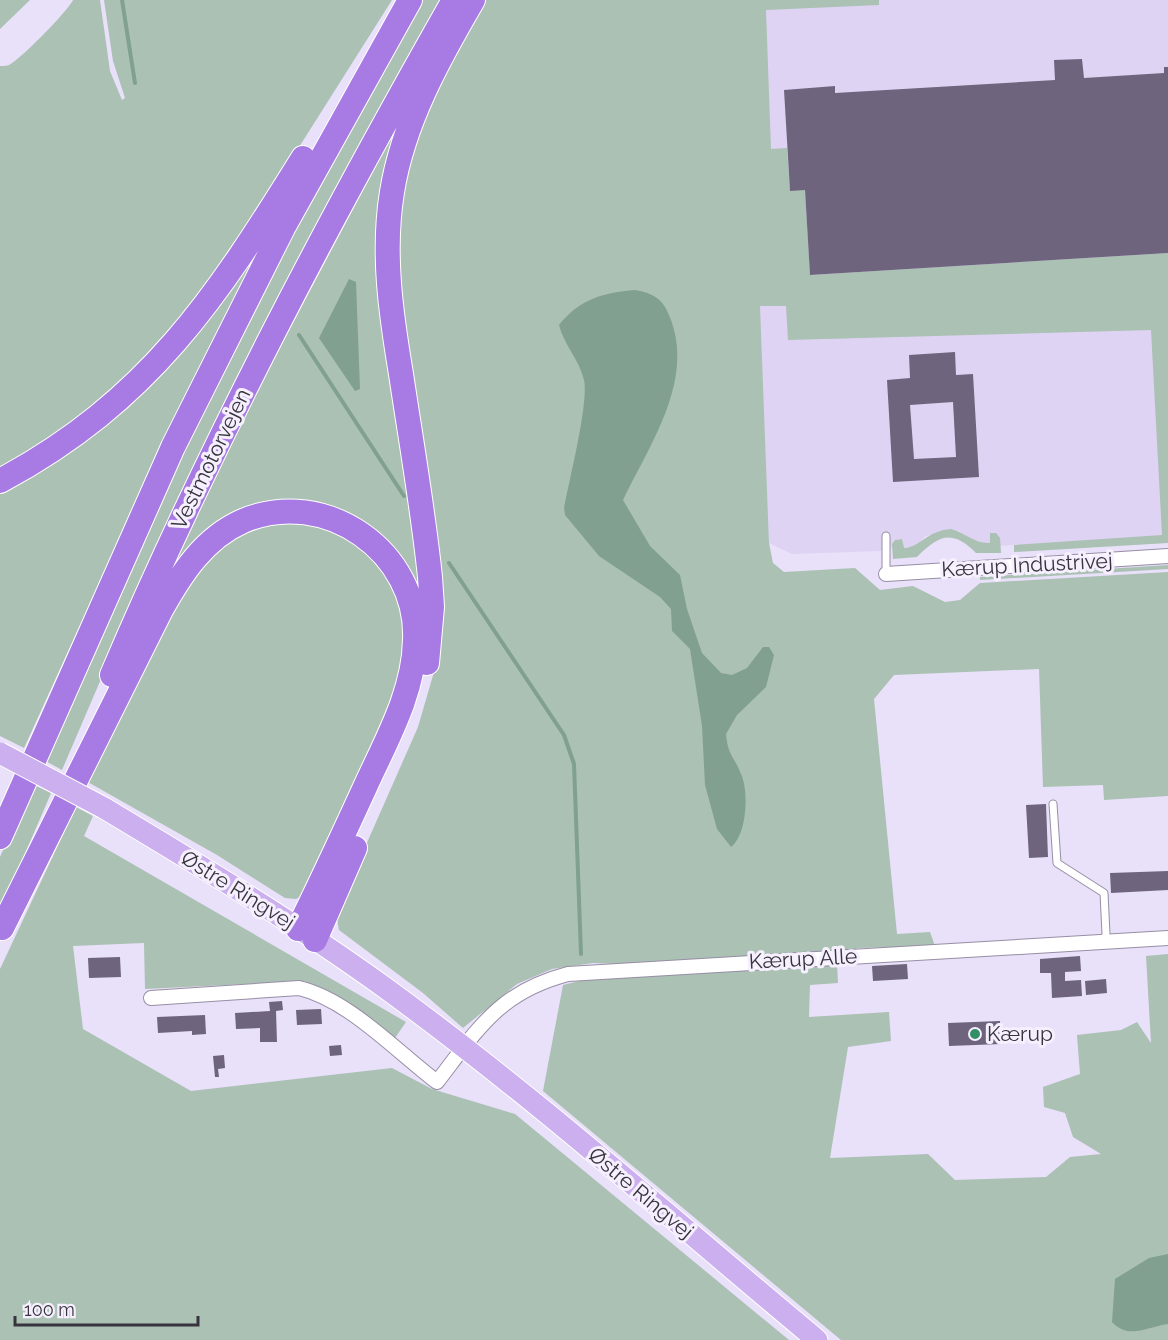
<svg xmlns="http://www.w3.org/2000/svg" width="1168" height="1340" font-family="Raleway,sans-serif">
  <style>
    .built { fill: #dfd3f3 }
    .green { fill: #aac1b4 }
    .water { fill: #81a08f }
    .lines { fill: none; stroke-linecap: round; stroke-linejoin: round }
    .stream { stroke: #81a08f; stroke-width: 4 }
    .building { fill: #6e647e; fill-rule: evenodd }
    .lane-casing { stroke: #978ea5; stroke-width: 9 }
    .street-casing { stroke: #978ea5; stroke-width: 16 }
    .primary-casing { stroke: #fff; stroke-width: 23 }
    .highway-casing { stroke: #fff; stroke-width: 26 }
    .lane { stroke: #fff; stroke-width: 7 }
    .street { stroke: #fff; stroke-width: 14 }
    .primary { stroke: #cbafee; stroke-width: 21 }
    .highway { stroke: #a87ae3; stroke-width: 24 }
    .primary-bridge-casing { stroke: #fff; stroke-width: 23; stroke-linecap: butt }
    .primary-bridge { stroke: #cbafee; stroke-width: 21 }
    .poi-dot { fill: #338f66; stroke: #f5effe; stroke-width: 2 }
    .labels { text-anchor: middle; stroke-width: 6; stroke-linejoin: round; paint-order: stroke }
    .street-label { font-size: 21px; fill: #38343e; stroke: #f5effe }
    .poi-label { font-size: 21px; fill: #38343e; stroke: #f5effe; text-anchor: start }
  </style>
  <rect width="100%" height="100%" fill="#e9e0f9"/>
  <path class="built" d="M747 0H1168V535L1000 546V538L990 543 979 544 959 531 926 536 914 547 903 548 902 539H898L893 542 892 548 881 551 792 554 769 543Z"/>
  <path class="green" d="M0 0H30L0 29Z
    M73 0H100L110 71 122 100 125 98 113 61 104 0H392L246 231 163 346 88 414 0 470V66C2 66 7 66 9 65 20 60 68 11 73 0Z
    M419 0H444L125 623 62 770 42 759 118 584 261 287Z
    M483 0H879V5L766 10 771 149 787 148 790 190H805L810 275 1168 253V543L1014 552V545L1162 535 1151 330 788 340 786 306H760L769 543 773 563 784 572 855 568 880 590 913 586 945 602 960 600 980 583 1168 572V796L1104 800 1103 785 1043 787 1039 669 894 675 874 699 897 934 930 932 935 946 857 948 856 953 642 965 593 963 552 969 517 984 463 1028 423 993 339 930 336 913 418 727 436 665 406 356 397 223 407 160 432 94Z
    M417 88 385 205 417 509 420 634 358 525 244 515 147 622 237 429Z
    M267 232 169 430 24 748 0 736V488L49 459Z
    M275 520 332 528 377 559 399 598 405 647 392 702 305 894 296 899 285 898 217 855 86 781 188 580 227 541Z
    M951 529C966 533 975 544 990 543V533H996L1000 538 1001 553H976C952 529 939 535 917 557L893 559 892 544 895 540 902 539 904 548C921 547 926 531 951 529Z
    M1168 565V569L980 580V577Z
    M32 784 51 793 0 912V857Z
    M76 807 93 816 84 836 406 1022 395 1038 305 981 145 989 144 943 73 946 83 1029 191 1091 392 1068 432 1089 515 1114 789 1340H0V969Z
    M1168 954V1340H841L543 1091 563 985 591 978 837 963 838 983 810 985 809 1017 889 1012 891 1041 848 1047 830 1158 928 1154 955 1180 1046 1177 1070 1157 1101 1154 1073 1137 1065 1113 1044 1107 1043 1087 1080 1074 1077 1035 1121 1030 1137 1022 1151 1043 1146 956Z"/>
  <path class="water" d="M349 279 356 282 360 389 355 391 319 338Z
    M635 290C656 294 664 300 671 320 694 382 649 446 623 500L650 546 680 575 687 609 702 653 721 673 732 675 747 668 763 647H769L774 655 766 687 737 715 726 734C728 756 734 756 741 774 749 791 747 835 731 847L717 829 705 785 702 726 690 649 672 631 671 609 660 597 599 556 565 515 564 508C569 481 589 402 584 380 579 359 564 345 559 325 580 299 602 293 635 290Z
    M1168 1254V1324C1146 1327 1129 1340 1112 1322L1115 1279 1149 1258Z"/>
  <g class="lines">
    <path class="stream" d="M122 0 135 83
      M299 335 404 496
      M449 563 564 735 574 764 581 954"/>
  </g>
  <path class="building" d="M1082 59 1084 78 1164 73V67H1168V253L810 275 805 190 790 191 784 90 835 86V93L1055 80 1054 60Z
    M955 352 956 375 973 374 979 477 893 482 887 380 910 378 909 355ZM953 402 956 457 914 459 910 405Z
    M1046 804 1048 857 1029 858 1026 805Z
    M1168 871V890L1111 893 1110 873Z
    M1080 956 1081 971 1065 972V981L1081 980 1082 996 1052 998 1051 973H1040V959Z
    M120 957 121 977 89 978 88 958Z
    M907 964 908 979 873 981 872 966Z
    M1106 979 1107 993 1086 995 1085 981Z
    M282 1001 283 1010 276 1011 277 1042H260V1028L236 1029 235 1013 270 1011 269 1002Z
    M321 1009 322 1024 297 1025 296 1010Z
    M205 1015 206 1034 192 1035V1031L158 1033 157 1017Z
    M1000 1021 1001 1044 949 1046 948 1023Z
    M341 1045 342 1055 330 1056 329 1046Z
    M224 1055 225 1068 218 1069 219 1077H215L213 1056Z"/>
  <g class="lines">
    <g class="lane-casing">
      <path id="lane" d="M886 536V574
        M1053 804 1057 863 1104 893 1106 934 1103 942"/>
    </g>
    <g class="street-casing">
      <path id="street" d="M886 574 1168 556
        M151 998 299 988C349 1000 396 1051 437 1082 478 1029 499 992 568 974L1168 938"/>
    </g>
    <g class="primary-casing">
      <path id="primary" d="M104 808C199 865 294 922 384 987 534 1096 674 1221 817 1340"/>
    </g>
    <g class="highway-casing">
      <path id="highway" d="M0 481C150 400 216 298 303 158
        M427 663 432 607 430 577C423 509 411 441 401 374 391 314 382 253 392 192 403 123 438 60 473 0
        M112 675C211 443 329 220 454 0
        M0 837 173 447 283 228 410 0
        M2 928 161 610C181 574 204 538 243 521 325 486 419 552 415 640 414 692 387 739 366 785 344 833 322 881 298 929
        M315 940 355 848"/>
    </g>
    <use href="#lane" class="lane"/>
    <use href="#street" class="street"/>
    <use href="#primary" class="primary"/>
    <use href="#highway" class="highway"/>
    <g class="primary-bridge-casing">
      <path id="primary-bridge" d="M0 753 104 808"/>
    </g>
    <use href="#primary-bridge" class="primary-bridge"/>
  </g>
  <circle class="poi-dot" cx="975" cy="1034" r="6"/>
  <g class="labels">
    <g class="street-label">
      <text transform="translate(211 459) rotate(-64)" y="7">Vestmotorvejen</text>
      <text transform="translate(1027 565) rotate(-3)" y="7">Kærup Industrivej</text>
      <text transform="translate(238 890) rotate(32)" y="7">Østre Ringvej</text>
      <text transform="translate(803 959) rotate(-3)" y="7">Kærup Alle</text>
      <text transform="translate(641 1193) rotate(40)" y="7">Østre Ringvej</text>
    </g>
    <g class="poi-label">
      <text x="987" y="1041">Kærup</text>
    </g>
  </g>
  <path d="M15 1316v9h183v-9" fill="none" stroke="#38343e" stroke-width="3"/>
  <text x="24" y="1316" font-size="18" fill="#38343e" stroke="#f5effe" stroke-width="4.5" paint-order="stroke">100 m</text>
</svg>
